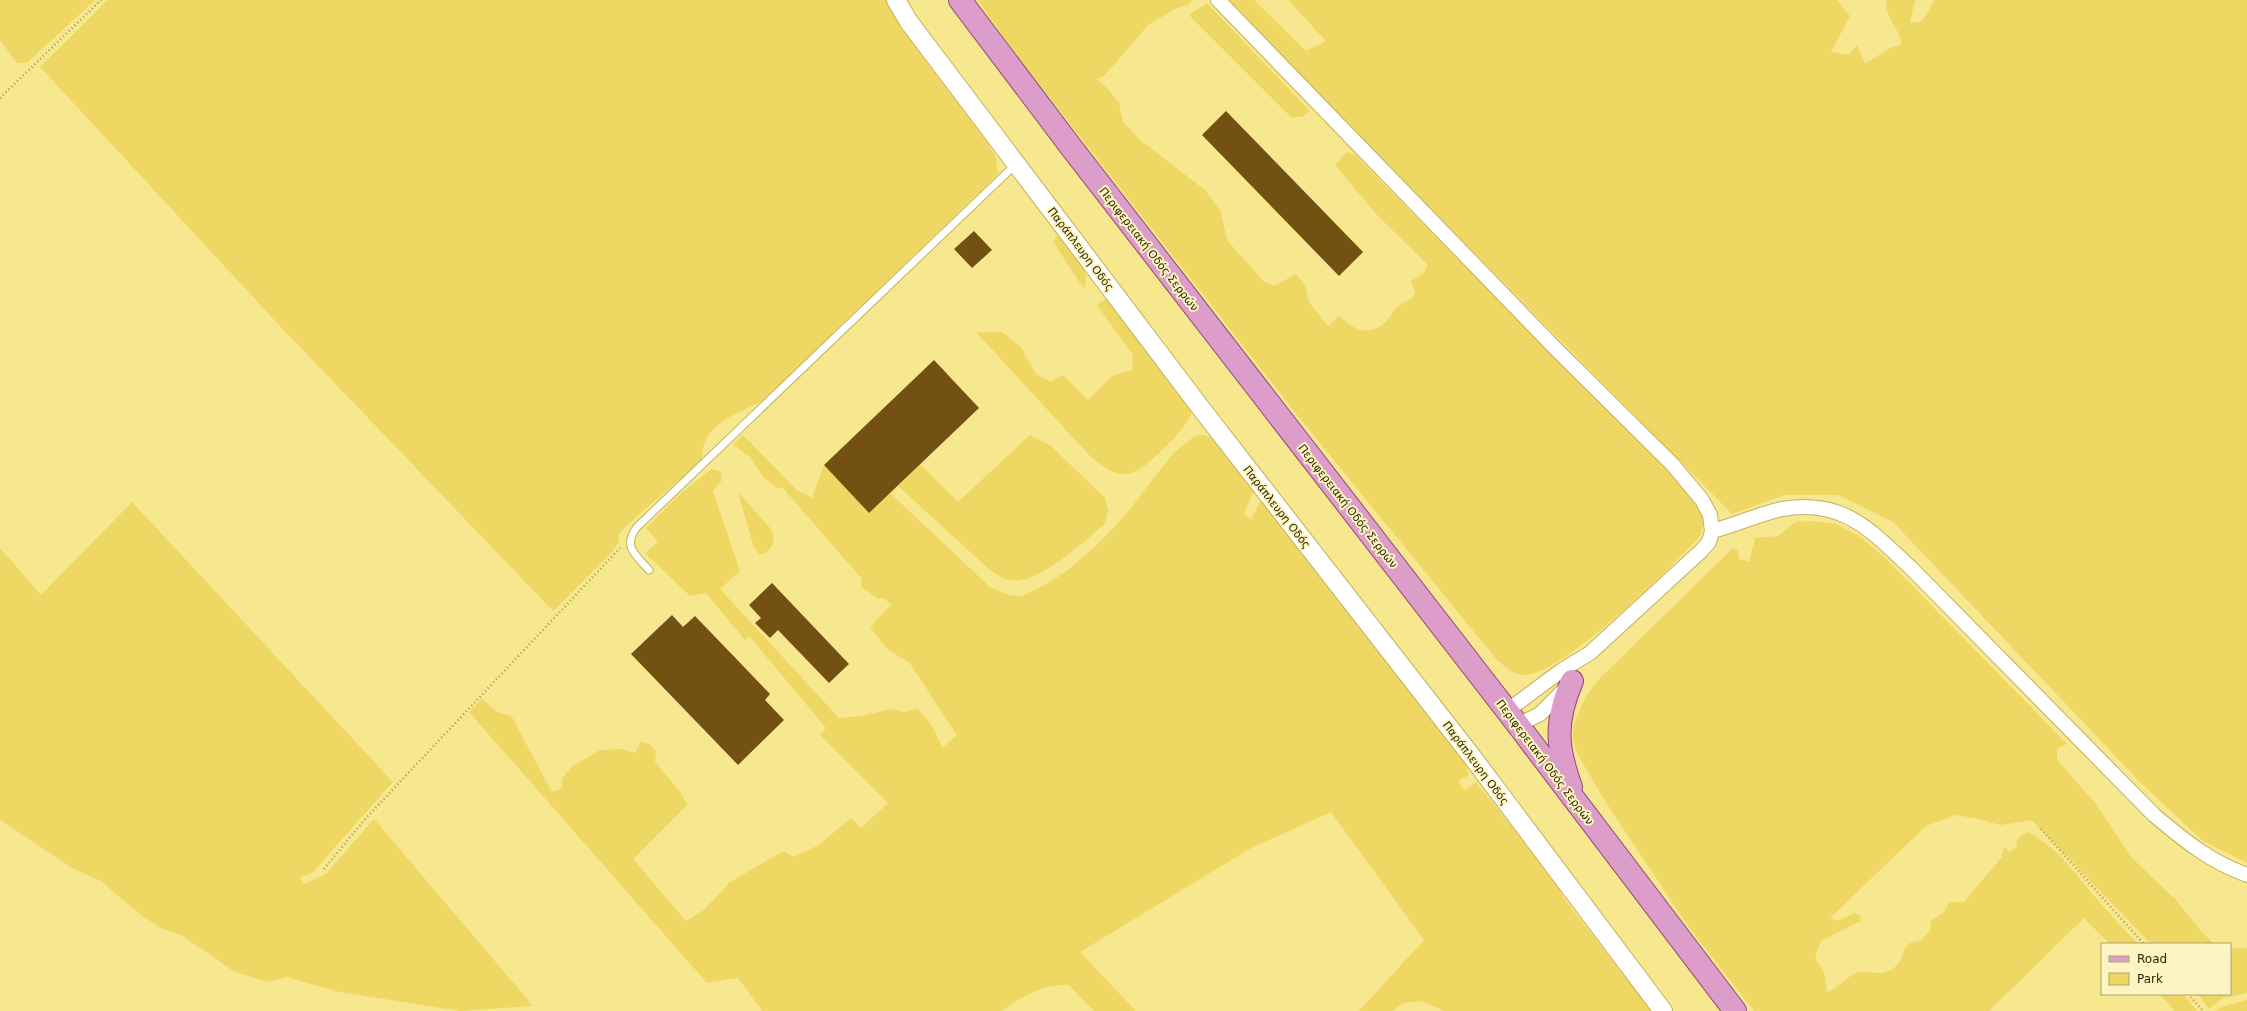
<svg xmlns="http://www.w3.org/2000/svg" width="2247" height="1011" font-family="'DejaVu Sans',sans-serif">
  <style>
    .green { fill: #eed863 }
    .building { fill: #725112 }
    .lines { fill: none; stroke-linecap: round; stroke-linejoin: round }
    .service-casing { stroke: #c2b15b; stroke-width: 9 }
    .minor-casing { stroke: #c2b15b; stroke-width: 16 }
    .tertiary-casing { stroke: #c2b15b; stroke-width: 20 }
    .primary-casing { stroke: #90496e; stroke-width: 24 }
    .path { stroke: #a59855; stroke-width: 2.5; stroke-dasharray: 1 3; stroke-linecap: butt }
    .service { stroke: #fff; stroke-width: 7 }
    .minor { stroke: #fff; stroke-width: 14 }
    .tertiary { stroke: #fff; stroke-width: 18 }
    .primary { stroke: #dd9dcb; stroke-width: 22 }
    .labels { text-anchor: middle; stroke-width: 4; stroke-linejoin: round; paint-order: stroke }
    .street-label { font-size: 11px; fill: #2d2601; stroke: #fdf4c1 }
  </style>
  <rect width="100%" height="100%" fill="#f7e78f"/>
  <path class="green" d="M0 0H95L27 63H17L0 40Z
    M108 0H886L929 65 987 142 996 157 998 174 762 401C735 415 702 423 702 460L627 525 618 535 619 542 613 551 553 611 278 324 40 67Z
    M978 0H1193L1188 5 1175 9 1148 25 1104 76 1096 79 1107 88 1119 103 1123 122 1140 140 1205 190 1221 212 1227 240 1263 281 1274 286 1296 274 1305 286 1309 302 1328 326 1339 316C1355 330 1368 338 1387 321 1390 317 1392 312 1396 308 1402 302 1410 302 1415 293L1411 281 1424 273 1428 265 1377 215 1335 165 1347 152 1354 154 1694 498C1703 512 1707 522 1699 537 1673 566 1559 678 1523 675 1514 675 1504 666 1497 660L1297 415 1011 48Z
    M1225 0H1254L1306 51 1326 41 1288 0H1837L1850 16 1831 52 1849 55 1857 45 1865 64 1890 48 1902 44C1898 26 1886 20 1886 0H1915L1910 23 1922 21 1935 0H2247V863L2203 841 2141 783 1893 522 1838 495H1784L1732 514Z
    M1207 3 1310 111 1302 117H1291L1189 15Z
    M1060 235C1073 252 1092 267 1084 289L1053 242 1056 236Z
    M1107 298 1193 411C1187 425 1175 438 1164 448 1135 477 1122 485 1089 455L976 332H1002L1020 346 1036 374 1051 382 1063 375 1088 400 1112 376 1132 370 1133 355 1097 305Z
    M743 435 797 490 812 498 824 465 869 513 890 493 990 587C998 591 1008 596 1018 596 1025 596 1034 589 1040 587 1074 571 1115 529 1137 500 1154 479 1171 451 1194 437 1200 433 1206 435 1211 438L1254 491 1244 513 1251 519 1261 500 1465 763 1469 775 1458 781 1465 791 1476 782 1557 884 1564 899 1652 1011H1444L1422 1001 1403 1003 1392 1011H1359L1424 940 1331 812 1251 848 1080 952 1136 1011H1094L1069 985C1040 984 1025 996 1001 1011H762L738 978 707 983 469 712 482 699 496 711 512 717 552 792 562 788V779L571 767 600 750 620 749 635 753 641 741 649 744 656 751 655 762 680 792 687 805 633 859 686 921 704 910 730 882 783 851 794 857 819 845 851 818 861 828 888 803 820 735 826 728 749 636 745 640 706 593 690 596 645 553 658 542 646 528 680 494 711 469 721 471 722 480 713 491 740 571 720 589 839 718 861 716 891 709 904 712 917 709C931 720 936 733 942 748L957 735 909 662 888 650 870 627 891 605 884 598 878 599 861 586 862 579 782 487 778 489 764 478 749 456 733 445Z
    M1030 435 1051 446 1105 498 1108 511 1105 523C1087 540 1047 575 1022 580 1010 583 1001 577 991 571L898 486 920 464 958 502Z
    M738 492 771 529C777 540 773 547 764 554H759L753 545Z
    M132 502 393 782 313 872 300 878 304 884 326 874 374 819 533 1006 460 1011 340 992 286 977 269 982 235 972 181 935 163 929 142 916 101 881 72 868 0 820V548L41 595Z
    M1810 521 1836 524 1859 536 1883 556 2067 744 2057 749V760L2096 804 2131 857 2177 901 2200 930 2214 944H2151L2032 820 2000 825 1979 819 1956 815 1926 826 1830 918 1838 921 1854 913 1860 915 1861 921 1821 941 1815 958 1824 971 1827 992C1840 988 1848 973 1862 972 1875 972 1886 977 1897 965 1907 955 1898 943 1920 941L1930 931 1931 921 1945 911 1949 902H1964L2002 857 2004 846 2009 852 2017 847 2016 843 2020 836 2028 832C2060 850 2073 871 2096 898 2109 914 2124 929 2138 944H2110L2084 918 1989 1011H1754L1688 926 1605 801 1578 755 1573 740V726L1585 698 1599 679 1733 548 1738 551 1739 559 1749 562 1755 538 1778 536 1795 522Z
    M2230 948H2247V993L2223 998 2209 1009 2198 994H2230Z
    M2159 994H2183L2197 1011H2173L2174 1010Z
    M2247 1000V1011H2215L2221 1007Z"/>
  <path class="building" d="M1226 111 1363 252 1339 276 1202 135Z
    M974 231 992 250 972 268 954 249Z
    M934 360 979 408 869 513 824 465Z
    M772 583 849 664 829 683 778 630 770 638 755 623 761 618 749 605Z
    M672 615 683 627 695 616 770 694 765 700 784 720 738 765 631 654Z"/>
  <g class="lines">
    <g class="service-casing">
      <path id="service" d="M649 570C636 555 622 547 637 527L1016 164"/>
    </g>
    <g class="minor-casing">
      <path id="minor" d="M1218 0 1555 348 1673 465 1702 500 1710 515 1712 531 1709 542 1701 551 1590 653 1562 670 1507 711
        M1712 531C1735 525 1759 514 1782 509 1844 498 1871 531 1912 569L2154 815C2185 841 2209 861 2247 875
        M1518 725 1540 714 1566 688"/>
    </g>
    <g class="tertiary-casing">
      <path id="tertiary" d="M896 0 909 22 1200 407 1473 758 1663 1011"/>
    </g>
    <g class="primary-casing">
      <path id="primary" d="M960 0 1071 147 1518 725 1735 1011
        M1571 787C1556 746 1555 721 1572 681"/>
    </g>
    <path class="path" d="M0 98 101 0
      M2041 829 2144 944
      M324 869 366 818 620 548
      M2188 994 2203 1011"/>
    <use href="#service" class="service"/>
    <use href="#minor" class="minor"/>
    <use href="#tertiary" class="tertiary"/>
    <use href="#primary" class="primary"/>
  </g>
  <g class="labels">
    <g class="street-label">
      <text transform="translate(1081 249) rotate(53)" y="4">Παράπλευρη Οδός</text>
      <text transform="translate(1149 249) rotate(52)" y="4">Περιφερειακή Οδός Σερρών</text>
      <text transform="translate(1348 506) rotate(52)" y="4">Περιφερειακή Οδός Σερρών</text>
      <text transform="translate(1277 507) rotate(52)" y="4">Παράπλευρη Οδός</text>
      <text transform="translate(1545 762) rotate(53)" y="4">Περιφερειακή Οδός Σερρών</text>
      <text transform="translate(1476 763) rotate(53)" y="4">Παράπλευρη Οδός</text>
    </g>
  </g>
  <rect x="2101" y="943" width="130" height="52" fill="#fdf4c1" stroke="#aaa274"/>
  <rect x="2109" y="956" width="20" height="6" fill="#dd9dcb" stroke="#aaa274"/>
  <text x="2137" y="963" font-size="12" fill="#2d2601">Road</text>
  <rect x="2109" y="973" width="20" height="12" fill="#eed863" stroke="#aaa274"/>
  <text x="2137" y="983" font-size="12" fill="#2d2601">Park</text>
</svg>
